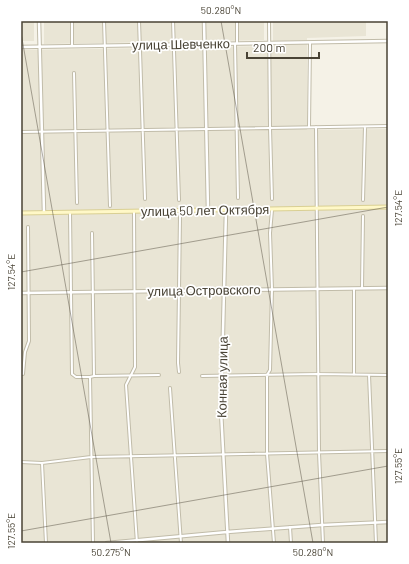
<svg xmlns="http://www.w3.org/2000/svg" width="409" height="564" font-family="Barlow,sans-serif">
  <style>
    .residential { fill: #e9e5d5 }
    .lines { fill: none; stroke-linecap: round; stroke-linejoin: round }
    .minor-casing { stroke: #c1bca9; stroke-width: 4 }
    .tertiary-casing { stroke: #c1bca9; stroke-width: 4.5 }
    .secondary-casing { stroke: #d9cf93; stroke-width: 5 }
    .minor { stroke: #fff; stroke-width: 2 }
    .tertiary { stroke: #fff; stroke-width: 2.5 }
    .secondary { stroke: #fff8c7; stroke-width: 3 }
    .ticks { fill: none; stroke: #494335; stroke-width: 1; stroke-opacity: 0.45 }
    .labels { text-anchor: middle; stroke-width: 3.5; stroke-linejoin: round; paint-order: stroke }
    .street-label { font-size: 13px; fill: #494335; stroke: #fff }
    .neatline { fill: none; stroke: #494335; stroke-width: 1.5 }
    .ticks-label { font-size: 10px; text-anchor: middle; fill: #494335 }
  </style>
  <rect width="100%" height="100%" fill="#f5f2e7"/>
  <path class="residential" d="M21 21H34V41H21Z
    M44 21H264V40L44 44Z
    M273 21H366V36L307 38V130L388 129V543H21V50L273 46Z"/>
  <g class="lines">
    <g class="minor-casing">
      <path id="minor" d="M72 21V46
        M104 21 110 206
        M139 21 145 199
        M173 21 179 200
        M237 21V43
        M269 21 270 128 272 199
        M235 44 238 198
        M74 73 77 203
        M309 127 310 43
        M316 127 319 453 323 543
        M21 132 388 126
        M363 200 365 127
        M272 210 270 233 272 289 270 370 267 375V454L274 543
        M134 211 135 367 126 385 137 543
        M70 212 72 374 76 377H90L93 543
        M92 233 94 376
        M362 288 363 216
        M354 290V375
        M179 372 178 363 180 216
        M21 374H23L25 352 29 341 28 227
        M369 375 376 543
        M202 376 317 374 388 375
        M90 377 94 376 159 375
        M170 388 181 543
        M21 462 42 463 91 457 388 451
        M42 463 46 543
        M290 527 291 543"/>
    </g>
    <g class="tertiary-casing">
      <path id="tertiary" d="M39 21 44 212
        M204 21 208 210
        M21 47 388 41
        M226 211 221 411 228 543
        M21 293 388 288
        M107 543 227 532 322 525 388 522"/>
    </g>
    <g class="secondary-casing">
      <path id="secondary" d="M21 213 388 207"/>
    </g>
    <use href="#minor" class="minor"/>
    <use href="#tertiary" class="tertiary"/>
    <use href="#secondary" class="secondary"/>
  </g>
  <path class="ticks" d="M221 21 313 543M21 33 111 543M21 272 388 207M21 531 388 466"/>
  <g class="labels">
    <g class="street-label">
      <text transform="translate(181 44) rotate(-1)" y="5">улица Шевченко</text>
      <text transform="translate(205 210) rotate(-1)" y="5">улица 50 лет Октября</text>
      <text transform="translate(204 290) rotate(-1)" y="5">улица Островского</text>
      <text transform="translate(222 377) rotate(-89)" y="5">Конная улица</text>
    </g>
  </g>
  <rect width="409" height="564" fill="none" stroke="#ffffff" stroke-width="44"/>
  <path d="M247 52v6h72v-6" fill="none" stroke="#494335" stroke-width="2"/>
  <text x="253" y="52" font-size="12" fill="#494335" stroke="#ffffff" stroke-width="3" paint-order="stroke">200 m</text>
  <rect x="22" y="22" width="365" height="520" class="neatline"/>
  <g class="ticks-label">
    <text x="221" y="14">50.280°N</text>
    <text transform="translate(398 208) rotate(-90)" y="4">127.54°E</text>
    <text transform="translate(11 272) rotate(-90)" y="4">127.54°E</text>
    <text transform="translate(398 466) rotate(-90)" y="4">127.55°E</text>
    <text transform="translate(11 531) rotate(-90)" y="4">127.55°E</text>
    <text x="111" y="556">50.275°N</text>
    <text x="313" y="556">50.280°N</text>
  </g>
</svg>
